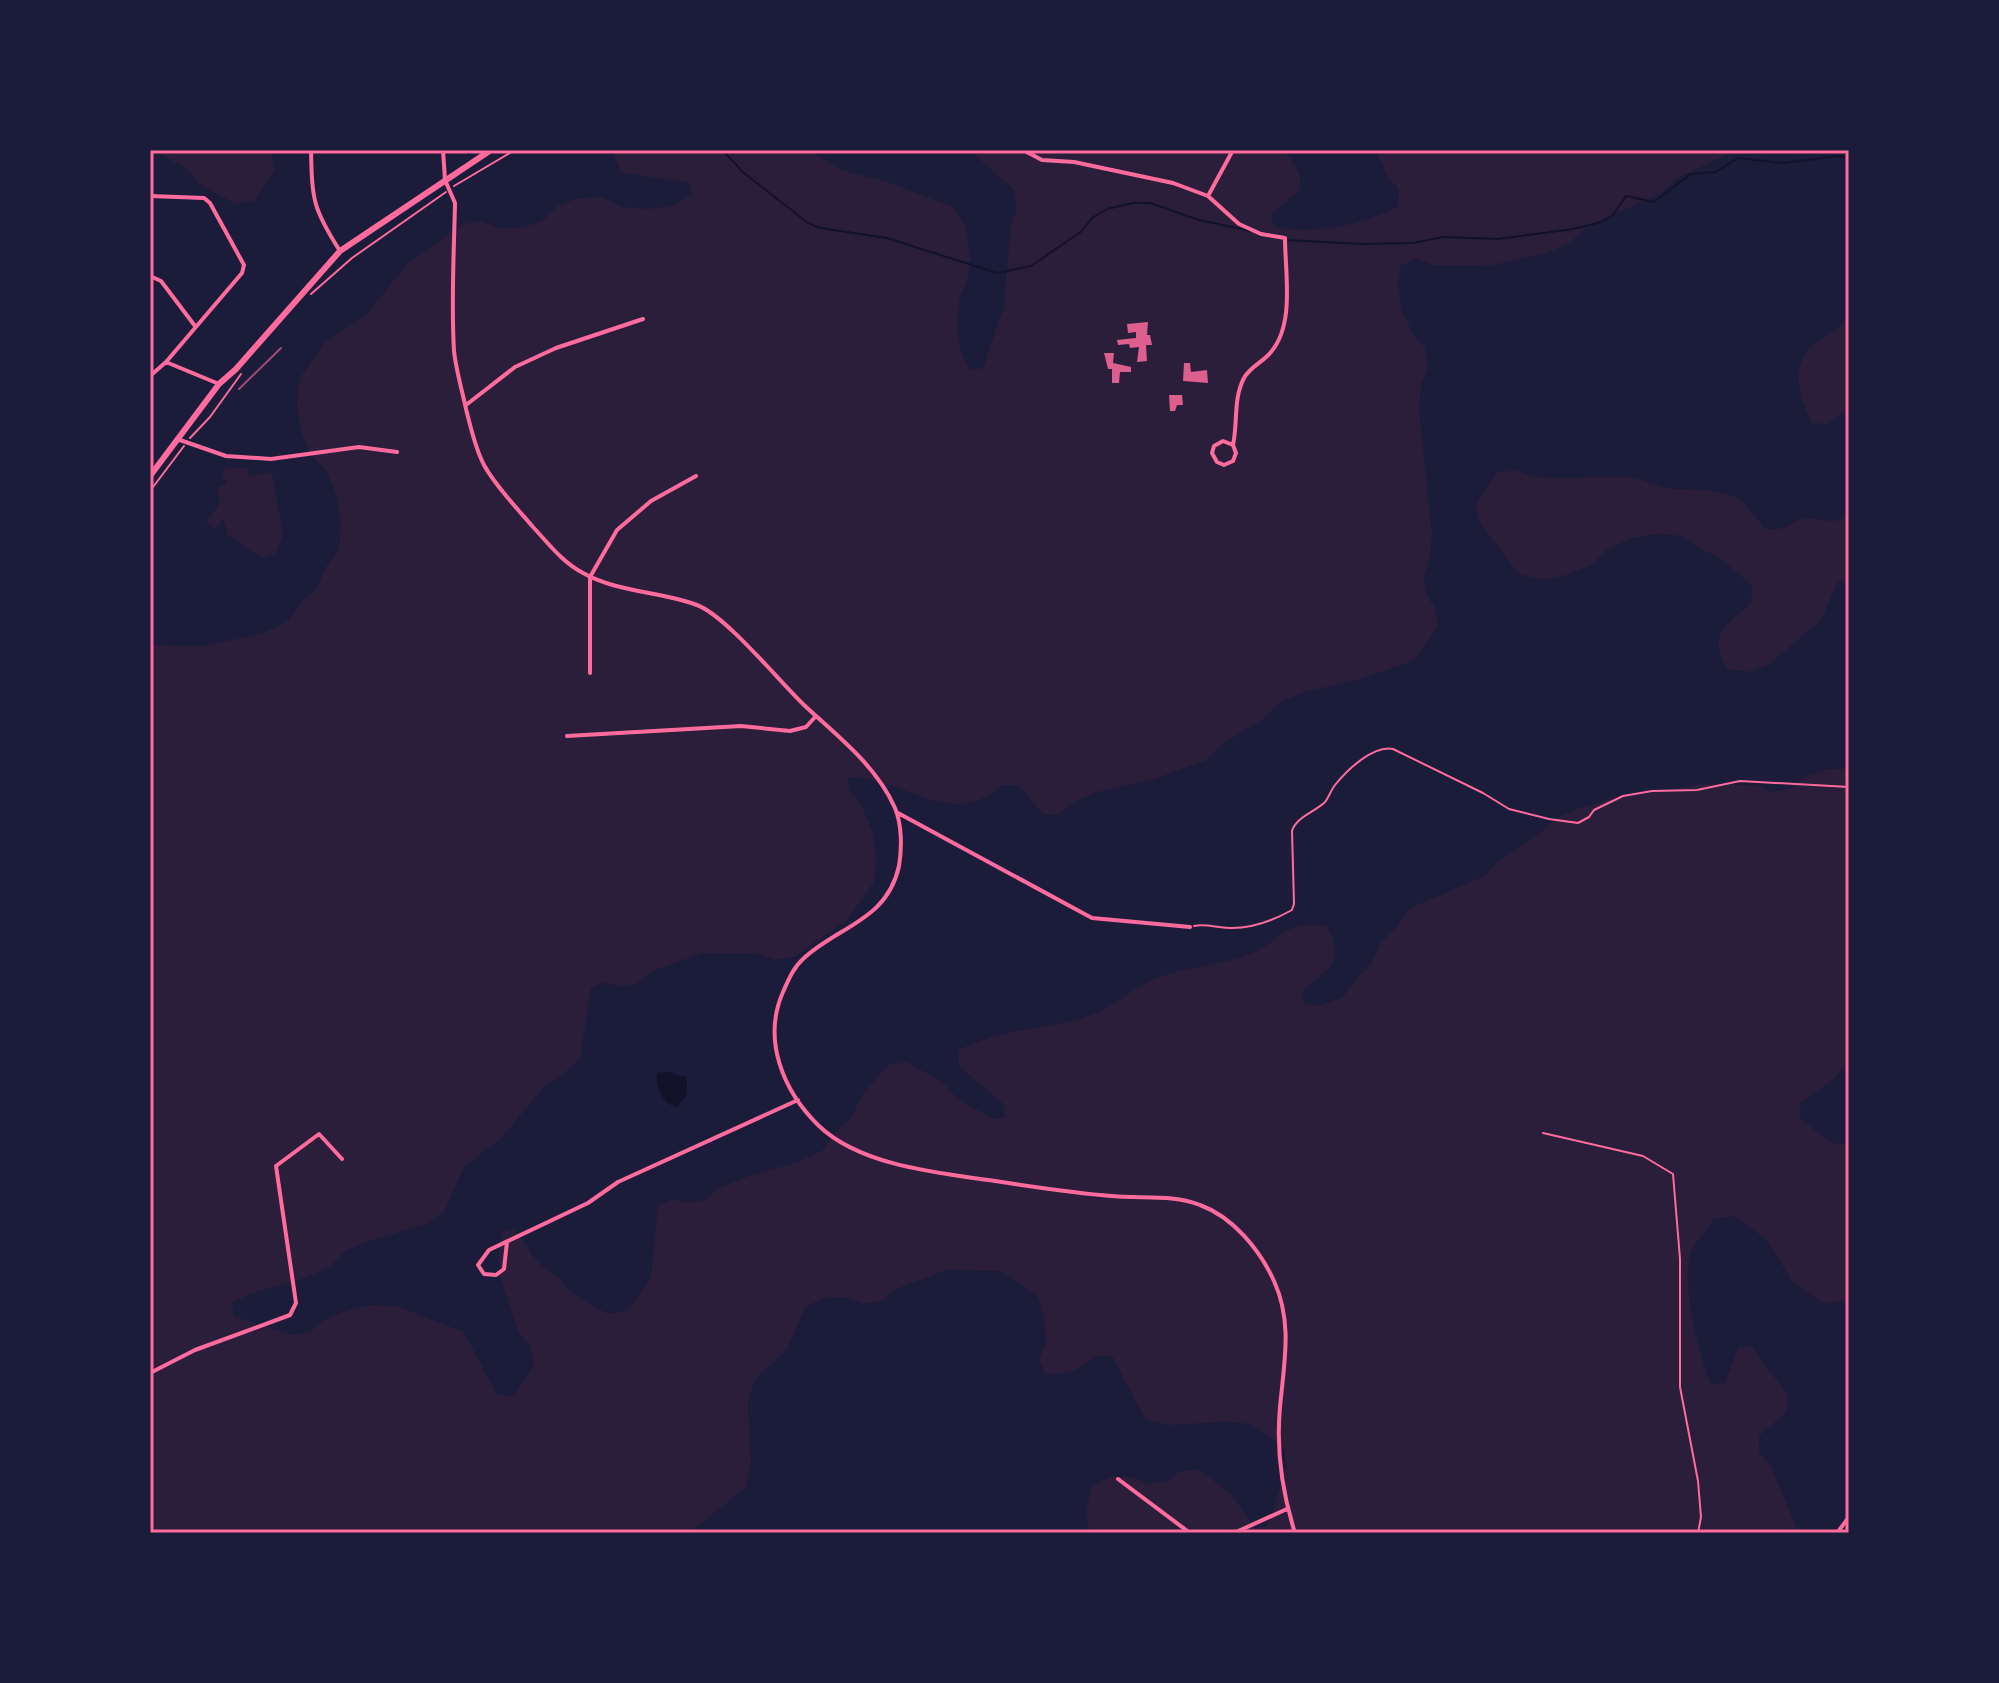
<svg xmlns="http://www.w3.org/2000/svg" width="1999" height="1683" font-family="Raleway,sans-serif">
  <style>
    .green { fill: #2a1e3b }
    .water { fill: #12122b }
    .lines { fill: none; stroke-linecap: round; stroke-linejoin: round }
    .stream { stroke: #12122b; stroke-width: 2 }
    .building { fill: #dd5f8e }
    .path { stroke: #ff6b9d; stroke-width: 2 }
    .service { stroke: #ff6b9d; stroke-width: 2 }
    .minor { stroke: #ff6b9d; stroke-width: 4 }
    .primary { stroke: #ff6b9d; stroke-width: 6 }
    .rail { stroke: #a44b75; stroke-width: 2 }
    .neatline { fill: none; stroke: #ff6b9d; stroke-width: 3 }
  </style>
  <rect width="100%" height="100%" fill="#1b1b3a"/>
  <path class="green" d="M153 150H270L275 171 254 201 235 204 200 184 184 167Z
    M612 150H808L841 170 888 182 953 207 966 227 970 253 968 279 959 300 957 327 961 352 970 370 983 368 1004 306 1011 226 1017 209 1014 190 969 150H1284L1300 174V190L1271 215 1274 227C1314 234 1362 226 1398 206L1399 190 1387 176 1376 150H1737L1676 179 1659 195 1587 226 1571 242 1547 253 1488 266 1434 265 1416 259 1401 265 1398 285 1402 310 1413 334 1425 348 1428 368 1421 385 1419 411 1432 533 1430 559 1424 577 1427 596 1435 608 1438 627 1415 660 1363 678 1305 692 1281 702 1264 718 1223 744 1207 760 1155 779 1097 792 1073 802 1059 815 1043 814 1019 785H1003C961 821 930 797 885 784 872 780 862 776 848 778L850 791 862 806 872 830 876 855 874 882 848 919 794 957 775 960 758 954 703 953 652 971 638 983 619 987 606 982 591 988 580 1059 563 1074 543 1088 500 1140 480 1154 463 1169 444 1212 424 1225 369 1241 345 1251 329 1267 305 1278 250 1294 232 1303 234 1316 292 1335 310 1332 324 1320 348 1310 373 1305 399 1307 464 1332 497 1395 513 1396 534 1366 531 1347 519 1333 501 1281 499 1251 502 1231 515 1229 539 1264 558 1277 573 1294 608 1314 627 1311 651 1278 658 1205 673 1199 687 1203 705 1200 719 1188 743 1178 798 1162 822 1151 835 1133 852 1117 861 1096 888 1065 907 1062 942 1082 958 1099 993 1119 1005 1117 1003 1104 959 1066V1050C1002 1027 1050 1030 1094 1014 1118 1005 1133 987 1157 978 1185 967 1217 966 1245 956 1283 943 1281 918 1327 926 1346 963 1329 968 1302 992L1305 1004 1321 1005 1342 998 1355 980 1371 964 1381 943 1397 927 1410 908 1482 877 1499 861 1539 834 1556 818 1580 808 1607 800 1701 784 1755 785 1773 792 1791 788 1805 776 1827 769H1849V1061L1835 1078 1801 1103 1800 1119 1833 1143 1849 1145V1297L1843 1301 1824 1304 1792 1281 1766 1239 1733 1216 1714 1219C1707 1229 1698 1239 1692 1250 1679 1277 1699 1359 1712 1385L1725 1383 1738 1348 1751 1346 1788 1395 1787 1412 1759 1436V1452L1771 1467 1799 1533H1090L1086 1511 1092 1487 1109 1477H1132L1149 1484 1167 1481 1179 1472 1198 1469 1230 1493 1255 1528 1268 1526 1287 1467 1284 1448 1251 1424 1225 1422 1168 1425 1145 1419 1112 1356H1096C1080 1370 1066 1375 1045 1374L1039 1359 1046 1342 1045 1319 1038 1297 1002 1271 947 1270 896 1289 882 1301 863 1304 846 1297 824 1298 806 1307 787 1349 754 1381 748 1405 751 1463 746 1487 690 1533H150V645L205 646 263 633 287 622 300 604 317 588 326 567 339 548 341 522 337 497 327 472 311 455 301 431 297 406 299 379 325 342 365 316 408 263 463 224 481 221 498 228H521L542 221 559 205 580 198 602 197 623 207 649 209 674 205 692 195 689 183 621 172Z
    M1849 319V407L1828 424 1812 423C1802 404 1792 377 1804 356 1814 340 1836 332 1849 319Z
    M225 467 248 468 249 476 272 472 283 535 276 553 261 558 228 535 223 519 214 530 206 522 220 503 217 488 227 483 222 474Z
    M1515 470C1552 485 1588 474 1626 477 1643 478 1657 487 1674 489 1693 490 1718 489 1735 497 1746 502 1757 520 1765 529 1770 529 1774 530 1779 529 1790 527 1797 517 1810 518 1825 519 1835 526 1849 514V580L1838 582 1821 620 1768 665 1747 672 1727 669C1708 632 1725 627 1751 603L1752 586 1722 559 1701 549 1683 536 1657 534 1632 538 1608 549 1591 565 1567 575 1543 580 1519 574 1479 522 1476 503 1496 473Z"/>
  <path class="water" d="M667 1072 687 1077V1095L677 1107C663 1105 655 1087 657 1073Z"/>
  <g class="lines">
    <path class="stream" d="M722 150 744 173 808 223 820 228 887 238 997 273 1031 266 1082 231 1092 218 1107 209 1133 203H1150L1199 220 1250 231
      M1287 240 1363 244 1413 243 1443 237 1498 239 1573 229 1602 222 1613 215 1626 196 1654 202 1691 174 1716 172 1738 158 1783 163 1839 156 1849 158"/>
  </g>
  <path class="building" d="M1148 322 1147 335H1150L1152 345H1146L1147 361 1137 362 1139 347 1130 348 1129 344 1118 345 1117 340 1136 338V332L1128 333 1127 324Z
    M1104 353H1114L1113 363 1131 367V372H1120L1119 383H1112V369H1108Z
    M1184 363H1190L1191 372 1207 370 1208 383 1183 381Z
    M1169 395H1182L1183 405H1177L1175 411H1170Z"/>
  <g class="lines">
    <path class="path" d="M454 186 515 150
      M311 294 352 258 446 192
      M190 438 210 417 241 374
      M150 491 184 446
      M1194 926C1208 923 1218 929 1232 928 1253 928 1274 920 1292 910L1294 904 1292 831C1296 817 1315 812 1325 802 1329 797 1331 790 1335 785 1347 770 1373 745 1393 749L1483 793 1509 809 1549 819 1578 823 1589 817 1594 810 1623 796 1652 791 1697 790 1740 781 1849 787"/>
    <path class="service" d="M1543 1133 1643 1156 1673 1174 1680 1259V1387L1698 1481 1701 1517 1698 1533"/>
    <path class="minor" d="M311 150C312 200 313 209 340 251
      M443 150 445 180 455 203C454 252 451 302 454 351 456 370 462 390 466 409 471 428 475 448 484 465 496 487 517 508 533 527 549 544 562 562 583 573 619 593 659 591 697 605 726 616 779 681 804 705 837 736 876 765 895 808 902 825 902 848 899 866 887 921 838 926 803 959 793 968 788 981 783 992 762 1040 783 1091 819 1126 861 1166 939 1173 995 1181 1034 1187 1073 1193 1112 1196 1141 1199 1173 1194 1200 1205 1233 1217 1260 1250 1274 1281 1293 1323 1284 1363 1280 1407 1276 1450 1282 1492 1295 1533
      M1023 150 1042 160 1074 162 1173 183 1208 196 1239 224 1261 234 1285 238C1285 273 1295 324 1271 352 1263 362 1250 367 1244 378 1233 399 1238 422 1233 445L1223 441 1214 446 1212 453 1217 462 1224 465 1233 461 1236 453 1233 445
      M150 196 204 198 210 203 244 265 242 273 166 362 150 376
      M1208 196 1233 150
      M150 276 161 281 195 326
      M166 362 219 384
      M466 405 515 367 556 348 643 319
      M177 439 226 456 271 459 359 447 397 452
      M590 673V577L617 530 651 501 696 476
      M567 736 741 726 790 731 806 727 816 716
      M898 813 1092 918 1190 927
      M507 1242 504 1269 496 1275 484 1274 478 1265 489 1250 588 1203 618 1182 798 1100
      M150 1373 195 1350 290 1315 296 1303 276 1166 319 1134 342 1159
      M1118 1479 1190 1533
      M1234 1533 1287 1509
      M1837 1533 1849 1517"/>
    <path class="primary" d="M150 476 219 384 236 369 340 251 491 150"/>
    <path class="rail" d="M239 389 281 348"/>
  </g>
  <rect width="1999" height="1683" fill="none" stroke="#1b1b3a" stroke-width="304"/>
  <rect x="152" y="152" width="1695" height="1379" class="neatline"/>
</svg>
